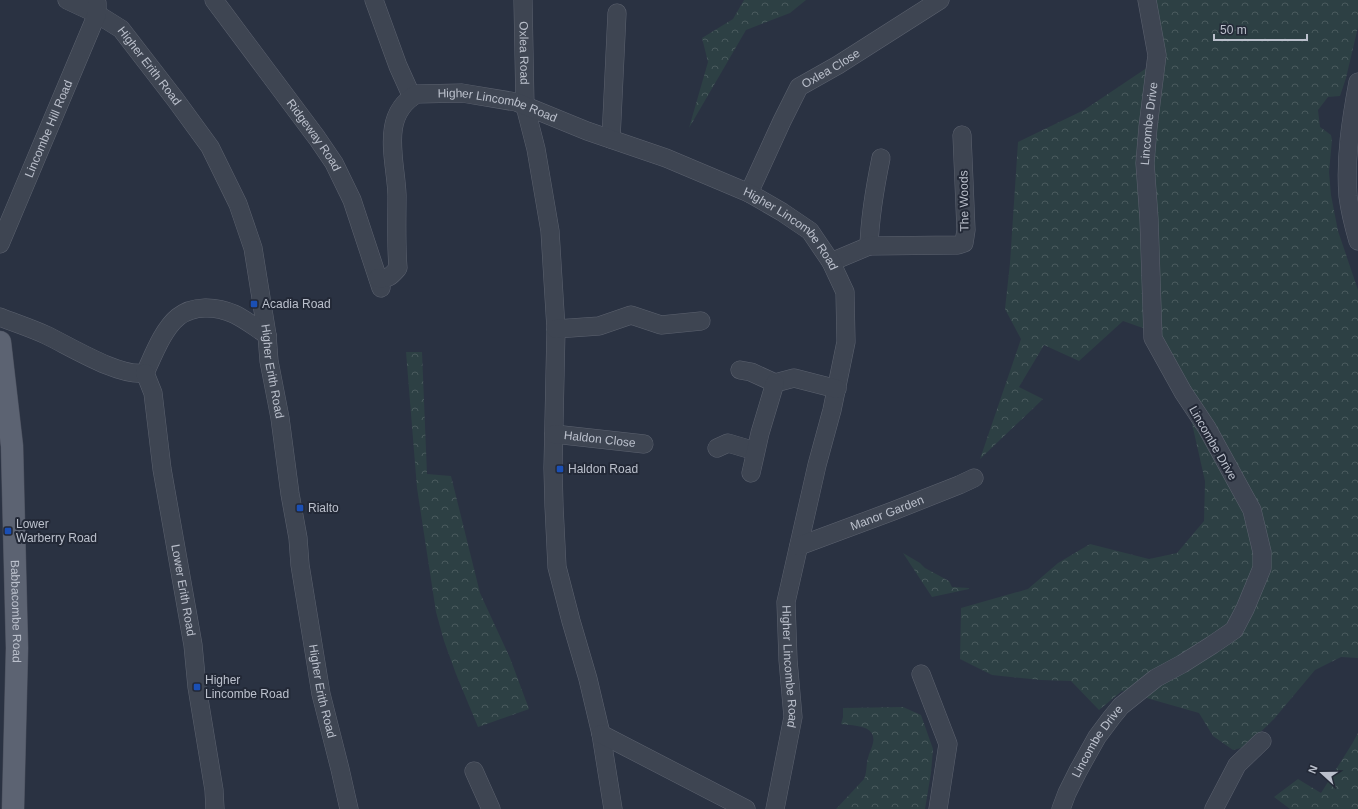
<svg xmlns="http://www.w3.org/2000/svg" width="1358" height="809" font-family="Arial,sans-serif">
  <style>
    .forest { fill: url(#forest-crowns) }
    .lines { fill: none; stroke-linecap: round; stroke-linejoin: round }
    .minor-casing { stroke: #5c626f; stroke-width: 19 }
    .major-casing { stroke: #484d5b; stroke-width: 23 }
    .minor { stroke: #3e4552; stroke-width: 18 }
    .major { stroke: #5c6372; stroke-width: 22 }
    .transit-dot { fill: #1a4fb4; stroke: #232937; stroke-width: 1.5 }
    .labels { text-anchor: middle; stroke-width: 4; stroke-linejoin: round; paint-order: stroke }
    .street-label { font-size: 12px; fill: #bbc0cc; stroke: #232937 }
    .poi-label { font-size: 12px; fill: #bbc0cc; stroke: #232937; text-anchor: start }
  </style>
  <defs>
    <pattern id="forest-crowns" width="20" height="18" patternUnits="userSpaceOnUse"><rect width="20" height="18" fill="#2d4044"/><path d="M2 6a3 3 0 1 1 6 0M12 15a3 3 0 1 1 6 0" fill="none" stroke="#4a5a5e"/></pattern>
  </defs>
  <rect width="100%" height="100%" fill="#2a3242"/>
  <path class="forest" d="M744 0H806L790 13 746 30 689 128 708 62 702 38 733 19Z
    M1156 0H1358V27L1346 78 1340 96 1328 97 1318 110 1320 127 1331 135 1332 140 1329 172 1331 195 1338 231 1358 290V658L1341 657 1315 670 1274 719 1245 747 1233 750 1213 736 1199 713 1122 691 1099 710 1071 681 1041 680 992 675 960 659 961 608 1028 589 1058 563 1090 544 1149 559 1177 553 1204 521 1205 481 1188 406 1157 333 1123 321 1079 361 1044 345 1019 387 1043 399 980 459 1021 339 1005 309 1010 263 1018 142 1084 110 1166 55Z
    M406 352H422L427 474 451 476 480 593 510 658 529 709 478 727 456 674 444 641 436 612 417 488Z
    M903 553 920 563 925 568 949 581 952 587 969 588V589L932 597Z
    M903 707 921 715 933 749 931 773 925 809H836L864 779C867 773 866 765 868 758 869 753 872 748 873 743 877 724 852 726 841 724L843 717V708Z
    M1358 733V809H1290L1274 797 1298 779 1321 793 1352 744Z"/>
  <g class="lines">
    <g class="minor-casing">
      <g id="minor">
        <path id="s1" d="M67 0 97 14 121 29 175 99 210 147 238 204 253 248 267 335 269 361 280 418 290 494 298 538 300 565 321 694 340 769 349 809"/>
        <path id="s2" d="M214 0 317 138 334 163 352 200 381 288"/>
        <path d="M374 0 398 66 412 97"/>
        <path id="s3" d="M523 0 525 106 536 149 550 231 556 329 553 468 554 506 557 567 571 621 588 679 601 734 613 809"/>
        <path d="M1358 82C1351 120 1345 158 1348 196 1350 212 1354 227 1358 241"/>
        <path d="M611 139 617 13"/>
        <path id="s4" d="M749 193 782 121 799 87 838 65 940 0"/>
        <path id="s5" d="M0 244 97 14V3"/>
        <path d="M869 246C870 216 875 187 881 158"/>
        <path d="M831 262 869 246 958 245 964 243 966 230 962 135"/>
        <path id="s6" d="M378 278C389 279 391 276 398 268 396 243 397 219 397 195 396 161 379 115 417 94L462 93 516 102 587 131 666 158 749 193 782 212 810 231 831 262 845 292 846 342 832 410 817 465 786 602 788 660 793 717 775 809"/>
        <path d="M0 317C15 323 31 328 46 335 71 347 119 377 145 373 153 356 163 329 178 317 193 305 216 306 234 314 245 319 256 328 267 335"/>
        <path d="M556 329 599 326 631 315 661 325 701 321"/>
        <path d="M740 370 751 372 775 383 794 378 837 389"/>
        <path id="s7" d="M145 373 153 393 162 469 193 645 197 687 214 790 215 809"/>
        <path id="s8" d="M554 434 644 444"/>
        <path d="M717 448 728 443 755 451"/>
        <path d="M751 473 760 433 775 383"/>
        <path id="s9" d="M799 546 893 511 959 485 974 478"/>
        <path d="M921 674 948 744 938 809"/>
        <path d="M601 734 746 809"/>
        <path d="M474 771 491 809"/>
        <path id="s10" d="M1061 809 1067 793 1078 771 1097 737 1112 717 1121 706 1156 678 1182 664 1212 645 1234 630 1245 609 1262 568V552L1252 510 1207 428 1183 392 1153 338 1149 219 1145 163 1148 127 1157 55 1147 0"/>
        <path d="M1214 809 1237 765 1262 741"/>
      </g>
    </g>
    <g class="major-casing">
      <g id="major">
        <path id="s11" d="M0 342 12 446 17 648 13 809"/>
      </g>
    </g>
    <use href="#minor" class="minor"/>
    <use href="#major" class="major"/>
  </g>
  <g class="transit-dot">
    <rect x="250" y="300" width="8" height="8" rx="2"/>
    <rect x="556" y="465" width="8" height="8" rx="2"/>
    <rect x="296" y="504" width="8" height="8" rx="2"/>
    <rect x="4" y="527" width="8" height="8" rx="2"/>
    <rect x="193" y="683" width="8" height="8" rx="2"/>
  </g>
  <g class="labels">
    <g class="street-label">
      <text dy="4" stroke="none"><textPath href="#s3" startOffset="53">Oxlea Road</textPath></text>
      <text dy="4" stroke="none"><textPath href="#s1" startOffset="108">Higher Erith Road</textPath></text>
      <text dy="4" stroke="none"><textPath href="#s4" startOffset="154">Oxlea Close</textPath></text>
      <text dy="4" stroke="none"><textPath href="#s6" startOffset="289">Higher Lincombe Road</textPath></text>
      <text dy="4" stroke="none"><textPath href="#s10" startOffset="797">Lincombe Drive</textPath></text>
      <text dy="4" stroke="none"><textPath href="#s5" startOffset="125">Lincombe Hill Road</textPath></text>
      <text dy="4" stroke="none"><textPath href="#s2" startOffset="168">Ridgeway Road</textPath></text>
      <text transform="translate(964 201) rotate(-91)" y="4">The Woods</text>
      <text dy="4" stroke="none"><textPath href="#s6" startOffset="613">Higher Lincombe Road</textPath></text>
      <text dy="4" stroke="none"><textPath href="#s1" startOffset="444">Higher Erith Road</textPath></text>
      <text dy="4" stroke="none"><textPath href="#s8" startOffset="46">Haldon Close</textPath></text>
      <text transform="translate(1213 443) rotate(60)" y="4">Lincombe Drive</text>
      <text dy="4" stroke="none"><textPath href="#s9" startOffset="94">Manor Garden</textPath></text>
      <text dy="4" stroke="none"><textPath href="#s7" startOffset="221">Lower Erith Road</textPath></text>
      <text dy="4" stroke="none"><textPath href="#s11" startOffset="270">Babbacombe Road</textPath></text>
      <text dy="4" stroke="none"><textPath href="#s6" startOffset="1081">Higher Lincombe Road</textPath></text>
      <text dy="4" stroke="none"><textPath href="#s1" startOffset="768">Higher Erith Road</textPath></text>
      <text dy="4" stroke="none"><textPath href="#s10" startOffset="77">Lincombe Drive</textPath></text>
    </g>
    <g class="poi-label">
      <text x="262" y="308">Acadia Road</text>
      <text x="568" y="473">Haldon Road</text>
      <text x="308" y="512">Rialto</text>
      <text x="16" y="528">Lower<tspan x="16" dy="14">Warberry Road</tspan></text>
      <text x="205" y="684">Higher<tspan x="205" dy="14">Lincombe Road</tspan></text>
    </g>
  </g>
  <g transform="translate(1322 773) rotate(291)" stroke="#232937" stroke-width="3" paint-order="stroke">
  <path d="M0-3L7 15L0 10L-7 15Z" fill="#bbc0cc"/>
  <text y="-6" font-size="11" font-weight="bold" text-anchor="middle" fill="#bbc0cc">N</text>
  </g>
  <path d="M1214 34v6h93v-6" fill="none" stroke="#bbc0cc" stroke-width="2"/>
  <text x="1220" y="34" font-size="12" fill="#bbc0cc" stroke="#232937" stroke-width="3" paint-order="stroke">50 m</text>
</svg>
